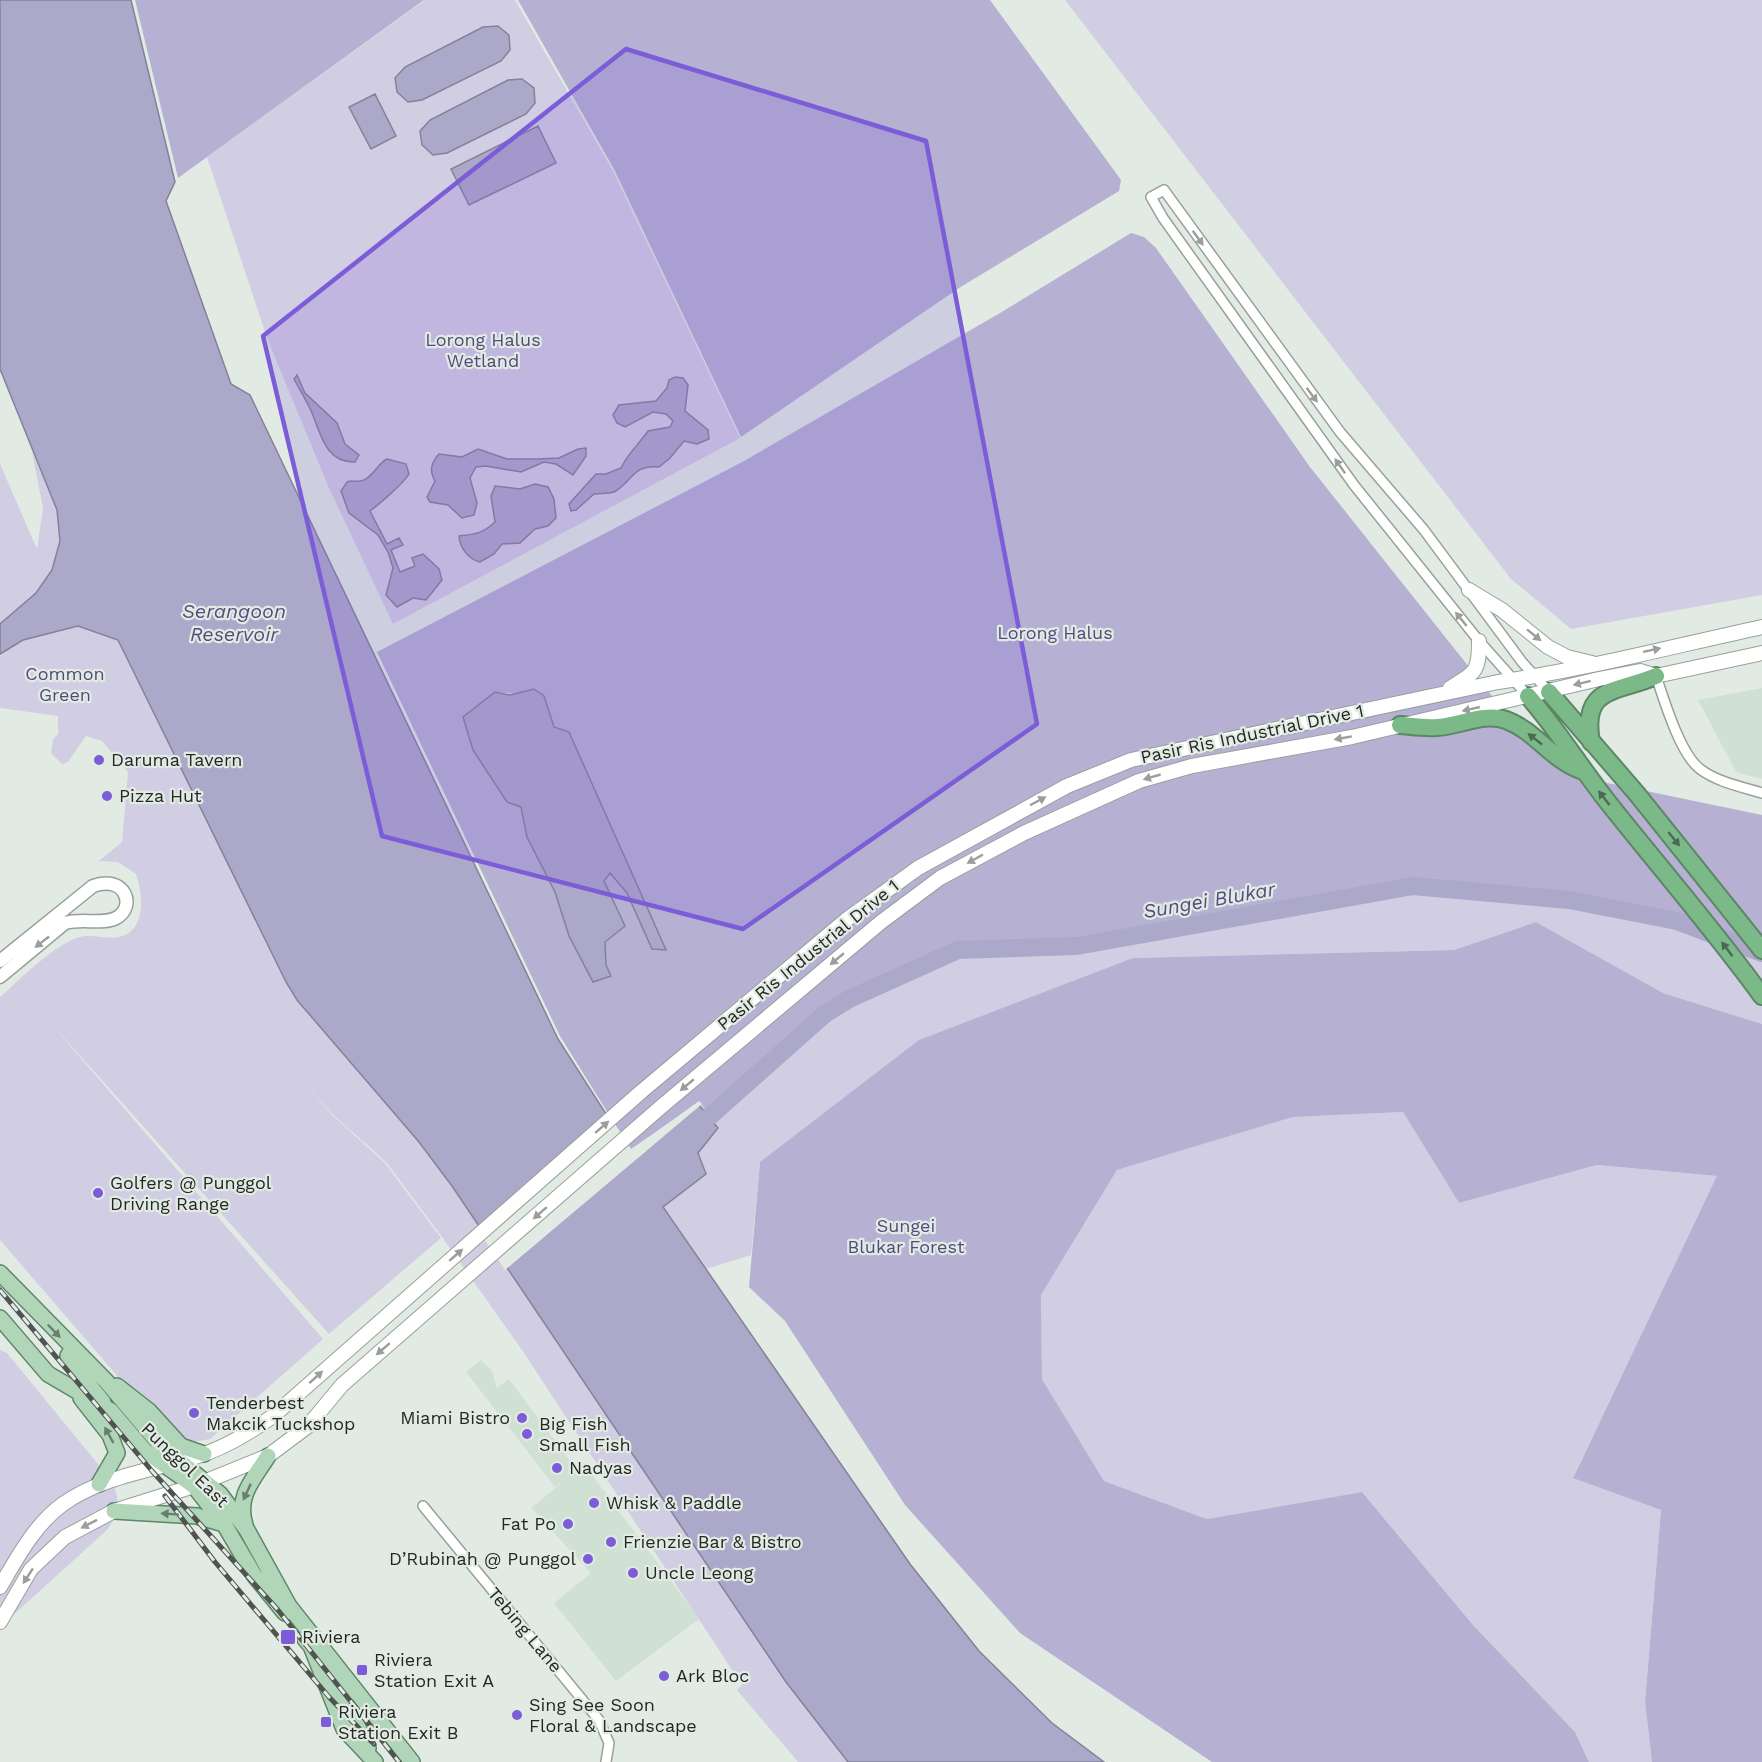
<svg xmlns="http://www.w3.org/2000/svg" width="1762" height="1762" font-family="'Work Sans',sans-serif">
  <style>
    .built { fill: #d0e1d3 }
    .green { fill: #d1cee3 }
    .forest { fill: #b6b1d3; fill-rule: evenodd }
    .water { fill: #aca8ca; stroke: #838298; stroke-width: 1.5 }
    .pier { fill: #e1ebe3 }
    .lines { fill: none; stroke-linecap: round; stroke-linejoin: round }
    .river { stroke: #aca8ca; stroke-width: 18 }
    .minor-casing { stroke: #98a199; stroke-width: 12 }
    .tertiary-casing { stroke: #98a199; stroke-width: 15 }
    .secondary-casing { stroke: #98a199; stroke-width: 16 }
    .primary-casing { stroke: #5d8666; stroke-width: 18 }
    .motorway-casing { stroke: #5d8666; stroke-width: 20 }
    .minor { stroke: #fff; stroke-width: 9 }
    .tertiary { stroke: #fff; stroke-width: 12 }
    .secondary { stroke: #fff; stroke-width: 14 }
    .primary { stroke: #b0d5b8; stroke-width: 15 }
    .motorway { stroke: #7cb989; stroke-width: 16 }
    .rail-casing { stroke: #4f5450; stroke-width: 5 }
    .rail { stroke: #e1ebe3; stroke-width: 3; stroke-dasharray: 9; stroke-linecap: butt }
    .oneway { fill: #9c9e9d }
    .oneway2 { fill: #4c6952 }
    .oneway3 { fill: #6a7e6e }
    .marked { fill: #7c5cd7; fill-opacity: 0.2; stroke: #7c5cd7; stroke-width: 4.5; stroke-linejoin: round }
    .poi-dot { fill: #7c5cd7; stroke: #e1ebe3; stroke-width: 2 }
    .labels { text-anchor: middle; stroke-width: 4.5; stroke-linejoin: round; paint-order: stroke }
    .park-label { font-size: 18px; fill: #534a7b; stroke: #e1ebe3 }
    .street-label { font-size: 18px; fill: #242825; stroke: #e1ebe3 }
    .poi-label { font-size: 18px; fill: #242825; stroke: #e1ebe3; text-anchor: start }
    .water-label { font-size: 20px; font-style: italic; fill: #564c7d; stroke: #e1ebe3 }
  </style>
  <rect width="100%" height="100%" fill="#e1ebe3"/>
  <path class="built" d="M1762 688V779L1736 772 1698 700Z
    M481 1360 492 1371 497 1388 509 1379 577 1470 584 1464 699 1619 616 1681 554 1603 591 1573 531 1508 563 1482 555 1487 466 1372Z"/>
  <path class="green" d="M425 0H515L613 171 740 438 393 624 329 488 267 338 207 157Z
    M1065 0H1762V595L1571 629 1511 579Z
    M32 452 128 661 286 982 297 1000 419 1142 452 1186 786 1682 848 1762H798L737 1690 742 1685 522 1350 442 1237 386 1162 331 1113 299 1076 331 1114 385 1163 441 1238 329 1334 48 1020 323 1339 210 1439 187 1443 170 1437 0 1240V997C20 979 41 958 64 944 89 929 96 940 118 937 147 932 143 893 136 874L118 862 99 861 122 842 128 772 102 741 86 736 68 762 62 764 51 753 53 739 58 734V716L0 708V464L37 549 43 508Z
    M1531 872 1762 932V1024L1663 993 1536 922 1454 950 1133 958 760 1162 751 1255 706 1269 663 1207 706 1174 698 1153 717 1128 699 1105 809 989 922 934 1300 883Z
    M1403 1112 1459 1203 1597 1165 1718 1176 1573 1477 1661 1510 1645 1702 1652 1762H1589L1575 1732 1473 1625 1362 1492 1207 1519 1104 1481 1042 1379 1041 1295 1117 1170 1293 1117Z
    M0 1350 7 1353 111 1480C121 1500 120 1511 107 1530L0 1627Z"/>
  <path class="forest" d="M135 0H424L178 178Z
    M518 0H990L1121 180 1119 191 959 288 741 437 614 169Z
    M1131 233 1144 237 1156 248 1310 467 1527 740 1569 775 1762 815V946L1681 914 1570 892 1416 879 1076 939 956 942 841 994 822 1007 707 1111 699 1101 631 1150 560 1036 377 652 744 461 1000 313ZM495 692 544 696 554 727 665 950 652 949 627 893 611 873 604 881 625 926 605 942 606 965 593 981 569 936 555 892 527 837 521 807 473 750Z
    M1536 922 1663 993 1762 1024V1762H1652L1645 1702 1661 1510 1573 1478 1717 1176 1597 1165 1459 1203 1403 1112 1293 1117 1117 1170 1041 1295 1042 1379 1104 1481 1207 1519 1362 1492 1473 1625 1575 1732 1589 1762H1212L1020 1633 905 1505 785 1321 749 1287 760 1162 919 1040 1133 958 1454 950Z"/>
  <path class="water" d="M0 0H131L175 182 166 201 231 384 250 395 558 1039 631 1153 699 1105 718 1128 698 1153 706 1174 663 1207 910 1564 979 1651 1052 1723 1104 1762H848L786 1682 452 1186 419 1142 297 1000 286 982 118 640 78 626 23 640 0 654V624L36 593 52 570 60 541 57 510 0 369Z
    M498 26 509 35 510 50 501 61 422 100 408 102 397 92 395 78 405 67 483 27Z
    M522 79 534 88 535 103 526 114 447 153 433 155 422 145 420 131 430 120 508 80Z
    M375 94 396 136 371 149 349 107Z
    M538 126 556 163 469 205 451 169Z
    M297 375 305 393 337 423 345 444 359 455 355 462C326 463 321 435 312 413 307 401 300 390 294 379Z
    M675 377 683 378 688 385 685 411 708 430 709 439 697 444 684 441 670 458 659 467C633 464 632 482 614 492 608 494 600 493 594 494L576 510 571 511 569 504 596 474H606L621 468C628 453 639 444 648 431L670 427 673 421 666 414 653 412 625 427 617 423 613 415 619 405 656 401 667 388 669 380Z
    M586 448V456L573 475 556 464 544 462 521 472 486 466 476 467 470 478 477 503 474 515 462 518 448 505 430 502 427 497 435 481C429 471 431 463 439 454L462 457 478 449 507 459H537L559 458 578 449Z
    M387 459 406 464 409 474C404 483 378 505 370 511L387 544 399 538 403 545 391 550 400 572 415 566 412 558 423 554 439 569 442 580 426 600 413 598 397 607 386 595 393 568 388 552 378 535 349 513 341 491 347 482C352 480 356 482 361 481 372 479 378 463 387 459Z
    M535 484 548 487 554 499 556 518 548 526 535 529 520 543 502 544 494 554 480 562C468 559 460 548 459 536 475 534 482 534 495 522L491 496 495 486 520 489Z
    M534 689 544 696 554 727 569 732 666 950 652 949 627 893 610 873 604 881 625 926 605 942 606 965 611 976 593 982 569 936 555 892 527 837 521 807 507 802 473 750 463 717 495 692 510 695Z"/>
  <path class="pier" d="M700 1102 702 1104 505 1270 478 1230 609 1115 631 1149Z"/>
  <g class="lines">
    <path class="river" d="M709 1117 825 1014 849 999 958 950 1077 946 1413 886 1569 900 1677 921 1762 953"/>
    <g class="minor-casing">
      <path id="minor" d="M1656 676C1664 700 1680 754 1700 769 1717 782 1742 787 1762 793
        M1528 696 1479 641 1354 485 1163 218 1151 197 1164 190 1340 432 1424 530 1522 662 1549 692
        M423 1506 599 1720 609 1743 606 1762"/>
    </g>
    <g class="tertiary-casing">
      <path id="tertiary" d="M0 961 93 886C125 874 137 907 116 918 103 925 82 918 65 923L0 977"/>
    </g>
    <g class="secondary-casing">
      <path id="secondary" d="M1469 590 1502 610 1548 647 1567 657 1592 663
        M1450 688C1476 672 1479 672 1479 641
        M0 1587C17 1558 35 1524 63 1504 101 1477 149 1471 192 1458 221 1450 248 1434 273 1416L642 1091 846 920 918 868 1067 786 1131 760 1498 682C1587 669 1674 646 1762 627
        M0 1622 31 1569 65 1537 114 1511 194 1486 268 1456 308 1426 342 1385 662 1106 881 922 940 878 1024 833 1139 781 1192 766 1352 737 1599 679 1640 671 1656 676 1762 653"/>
    </g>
    <g class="primary-casing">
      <path id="primary" d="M0 1273 106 1381 162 1447 220 1494 247 1530 289 1606 412 1762
        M0 1318 48 1374 111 1411 145 1451 194 1486 224 1524 254 1575 285 1613
        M72 1349 68 1356 70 1362 103 1402
        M117 1386 149 1411 181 1446 204 1454
        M81 1398 110 1435 117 1453 99 1484
        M114 1511 197 1516 224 1524
        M245 1525C236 1496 253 1480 268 1456
        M305 1639 311 1646 344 1729 375 1762
        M330 1670 368 1748"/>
    </g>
    <g class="motorway-casing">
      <path id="motorway" d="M1549 692 1637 794 1762 950
        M1528 696C1558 730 1582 770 1611 806 1661 869 1714 930 1762 996
        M1400 725C1412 726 1425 728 1437 727 1459 726 1484 712 1506 720 1536 731 1551 760 1583 771
        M1591 742C1581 686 1616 693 1656 676"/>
    </g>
    <use href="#minor" class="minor"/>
    <use href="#tertiary" class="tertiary"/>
    <use href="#secondary" class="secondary"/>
    <use href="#primary" class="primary"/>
    <use href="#motorway" class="motorway"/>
    <g class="rail-casing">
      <path id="rail" d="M0 1290 152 1471 278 1610 399 1762
        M165 1496 215 1562 329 1697 374 1744"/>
    </g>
    <use href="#rail" class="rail"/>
  </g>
  <defs><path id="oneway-solid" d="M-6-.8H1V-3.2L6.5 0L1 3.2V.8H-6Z" transform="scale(1.5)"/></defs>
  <g class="oneway">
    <use href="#oneway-solid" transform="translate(1198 238) rotate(54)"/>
    <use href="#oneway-solid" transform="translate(1312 395) rotate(53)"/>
    <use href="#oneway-solid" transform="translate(1340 466) rotate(-125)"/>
    <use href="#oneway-solid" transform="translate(1461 619) rotate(-129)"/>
    <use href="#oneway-solid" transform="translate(1534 635) rotate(39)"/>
    <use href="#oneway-solid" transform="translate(1652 650) rotate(-12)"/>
    <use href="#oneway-solid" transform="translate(1582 683) rotate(166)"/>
    <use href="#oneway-solid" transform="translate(1471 709) rotate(167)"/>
    <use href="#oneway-solid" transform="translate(1343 738) rotate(170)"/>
    <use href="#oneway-solid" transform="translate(1152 777) rotate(164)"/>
    <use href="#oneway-solid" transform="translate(1038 801) rotate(-28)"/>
    <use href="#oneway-solid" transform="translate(975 859) rotate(151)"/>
    <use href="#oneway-solid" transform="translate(42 942) rotate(142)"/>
    <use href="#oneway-solid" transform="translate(837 959) rotate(140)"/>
    <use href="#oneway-solid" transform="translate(687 1085) rotate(140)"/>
    <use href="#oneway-solid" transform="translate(602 1127) rotate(-41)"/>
    <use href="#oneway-solid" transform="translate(540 1213) rotate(139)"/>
    <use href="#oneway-solid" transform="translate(456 1255) rotate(-41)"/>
    <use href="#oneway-solid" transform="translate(383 1349) rotate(139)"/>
    <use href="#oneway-solid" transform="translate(316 1377) rotate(-42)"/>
    <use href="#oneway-solid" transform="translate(89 1524) rotate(153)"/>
    <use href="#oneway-solid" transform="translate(28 1576) rotate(123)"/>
  </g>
  <g class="oneway2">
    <use href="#oneway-solid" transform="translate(1535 739) rotate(-142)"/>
    <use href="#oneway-solid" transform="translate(1604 798) rotate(-128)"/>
    <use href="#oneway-solid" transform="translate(1674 839) rotate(51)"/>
    <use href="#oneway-solid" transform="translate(1727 949) rotate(-127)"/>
  </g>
  <g class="oneway3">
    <use href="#oneway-solid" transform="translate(54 1331) rotate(46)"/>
    <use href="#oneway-solid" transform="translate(109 1435) rotate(-119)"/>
    <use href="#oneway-solid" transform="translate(247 1492) rotate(115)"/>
    <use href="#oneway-solid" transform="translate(170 1514) rotate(-176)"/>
  </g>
  <path class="marked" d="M626 49 926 141 1037 724 743 929 382 836 263 336Z"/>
  <g class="poi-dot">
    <circle cx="99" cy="760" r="6"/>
    <circle cx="107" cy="796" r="6"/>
    <circle cx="98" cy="1193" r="6"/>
    <circle cx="194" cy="1413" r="6"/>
    <circle cx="522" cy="1418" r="6"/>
    <circle cx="527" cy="1434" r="6"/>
    <circle cx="557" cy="1468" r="6"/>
    <circle cx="594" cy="1503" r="6"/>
    <circle cx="568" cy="1524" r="6"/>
    <circle cx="611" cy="1542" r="6"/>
    <circle cx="588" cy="1559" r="6"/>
    <circle cx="633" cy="1573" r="6"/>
    <rect x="280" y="1629" width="16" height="16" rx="3"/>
    <rect x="356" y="1664" width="12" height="12" rx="3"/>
    <circle cx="664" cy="1676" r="6"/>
    <circle cx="517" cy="1715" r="6"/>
    <rect x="320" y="1716" width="12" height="12" rx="3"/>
  </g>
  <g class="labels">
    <g class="park-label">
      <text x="483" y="346">Lorong Halus<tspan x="483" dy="21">Wetland</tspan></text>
      <text x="1055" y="639">Lorong Halus</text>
      <text x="65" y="680">Common<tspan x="65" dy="21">Green</tspan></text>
      <text x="906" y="1232">Sungei<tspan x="906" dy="21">Blukar Forest</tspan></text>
    </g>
    <g class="street-label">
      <text transform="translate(1252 734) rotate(-12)" y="6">Pasir Ris Industrial Drive 1</text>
      <text transform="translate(808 955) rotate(-39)" y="6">Pasir Ris Industrial Drive 1</text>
      <text transform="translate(185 1465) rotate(44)" y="6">Punggol East</text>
      <text transform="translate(525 1630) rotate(50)" y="6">Tebing Lane</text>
    </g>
    <g class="poi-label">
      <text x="111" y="766">Daruma Tavern</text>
      <text x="119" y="802">Pizza Hut</text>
      <text x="110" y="1189">Golfers @ Punggol<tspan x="110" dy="21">Driving Range</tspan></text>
      <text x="206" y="1409">Tenderbest<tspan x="206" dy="21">Makcik Tuckshop</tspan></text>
      <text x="510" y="1424" text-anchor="end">Miami Bistro</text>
      <text x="539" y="1430">Big Fish<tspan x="539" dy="21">Small Fish</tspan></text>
      <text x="569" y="1474">Nadyas</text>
      <text x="606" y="1509">Whisk &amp; Paddle</text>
      <text x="556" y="1530" text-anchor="end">Fat Po</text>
      <text x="623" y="1548">Frienzie Bar &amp; Bistro</text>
      <text x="576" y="1565" text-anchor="end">D’Rubinah @ Punggol</text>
      <text x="645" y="1579">Uncle Leong</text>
      <text x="302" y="1643">Riviera</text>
      <text x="374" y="1666">Riviera<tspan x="374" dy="21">Station Exit A</tspan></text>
      <text x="676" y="1682">Ark Bloc</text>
      <text x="529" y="1711">Sing See Soon<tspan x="529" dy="21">Floral &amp; Landscape</tspan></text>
      <text x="338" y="1718">Riviera<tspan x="338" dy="21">Station Exit B</tspan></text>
    </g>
    <g class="water-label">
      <text x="234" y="618">Serangoon<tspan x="234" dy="23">Reservoir</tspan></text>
      <text transform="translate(1209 900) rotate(-10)" y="7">Sungei Blukar</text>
    </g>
  </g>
</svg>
